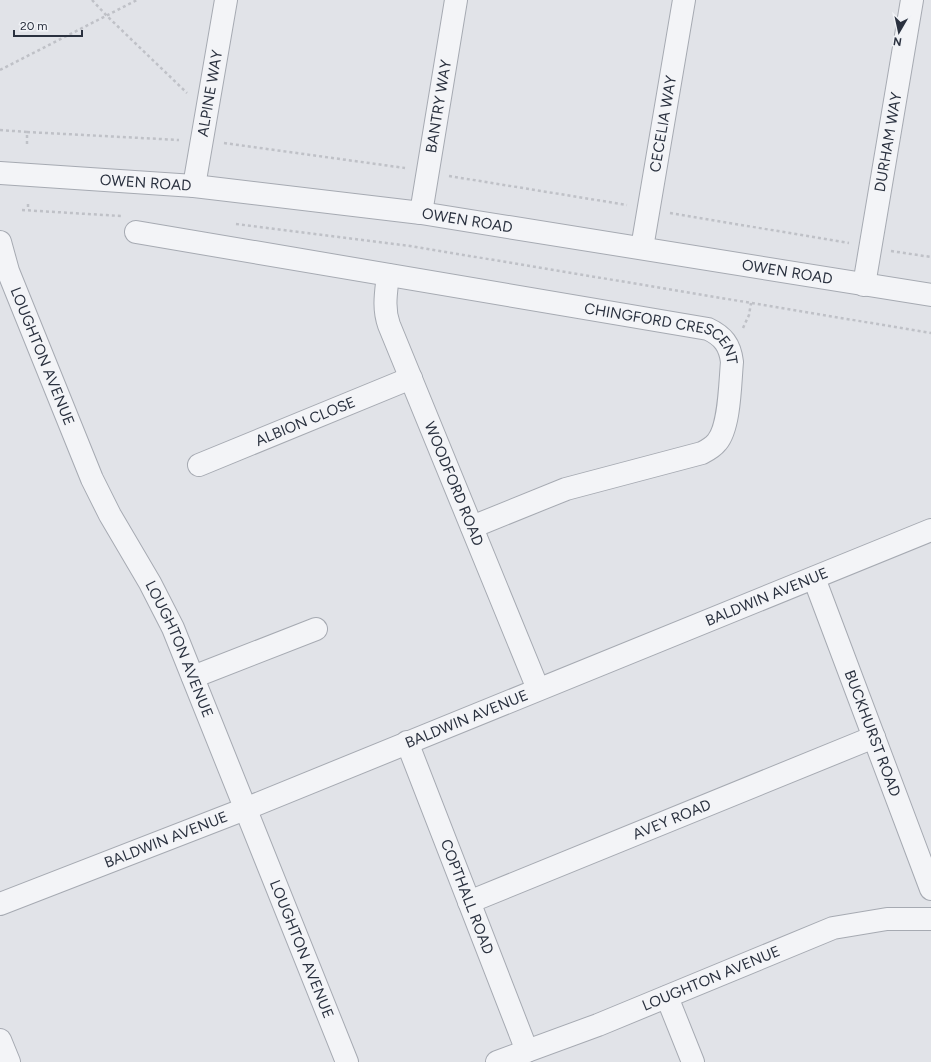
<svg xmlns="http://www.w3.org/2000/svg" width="931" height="1062" font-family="Figtree,sans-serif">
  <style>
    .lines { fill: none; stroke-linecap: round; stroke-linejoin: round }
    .minor-casing { stroke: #a6aab2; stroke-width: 24 }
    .path { stroke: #bfc1c7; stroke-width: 2.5; stroke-dasharray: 3 3; stroke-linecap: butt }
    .minor { stroke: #f3f4f7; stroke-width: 22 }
    .labels { text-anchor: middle; stroke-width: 4; stroke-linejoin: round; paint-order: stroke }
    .street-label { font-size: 15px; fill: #2a313f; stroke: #f0f2f6 }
  </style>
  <rect width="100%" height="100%" fill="#e1e3e8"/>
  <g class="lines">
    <g class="minor-casing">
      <g id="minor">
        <path id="s1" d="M0 173 194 186 421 213 931 295"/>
        <path id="s2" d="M194 186 226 0"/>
        <path id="s3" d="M421 213 456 0"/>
        <path id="s4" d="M136 232 708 329C723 336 730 345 732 362 730 382 730 427 717 442 713 447 708 450 702 453L566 489 472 527"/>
        <path id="s5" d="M0 242 8 271 92 479 110 515 150 583 173 628 347 1062"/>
        <path id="s6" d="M642 248 684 0"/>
        <path id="s7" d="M388 275C386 293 383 308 389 325L538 689"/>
        <path id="s8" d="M864 285 912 0"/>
        <path id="s9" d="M199 465 411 378"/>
        <path id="s10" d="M814 578 931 889"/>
        <path d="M193 677 316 629"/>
        <path id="s11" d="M407 742 527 1051"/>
        <path id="s12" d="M469 902 874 737"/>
        <path id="s13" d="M0 904 245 809 931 530"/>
        <path d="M667 997 693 1062"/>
        <path d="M0 1040 9 1062"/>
        <path id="s14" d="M497 1062 598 1025 833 928 887 919H931"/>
      </g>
    </g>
    <path class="path" d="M92 0 107 16 187 93
      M0 70 137 0
      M0 130 27 132V147
      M27 132 179 140
      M224 143 405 168
      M449 176 627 205
      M28 204V210
      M22 210 121 216
      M670 213 849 243
      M236 224 410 246 931 333
      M891 251 931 257
      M743 328 749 315 751 303"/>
    <use href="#minor" class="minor"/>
  </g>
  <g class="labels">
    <g class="street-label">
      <text dy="5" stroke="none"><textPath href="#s2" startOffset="94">ALPINE WAY</textPath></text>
      <text dy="5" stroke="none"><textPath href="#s3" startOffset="108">BANTRY WAY</textPath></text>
      <text dy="5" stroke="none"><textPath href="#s6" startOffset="126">CECELIA WAY</textPath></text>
      <text dy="5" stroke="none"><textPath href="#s8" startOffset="145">DURHAM WAY</textPath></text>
      <text dy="5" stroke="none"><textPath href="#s1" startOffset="146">OWEN ROAD</textPath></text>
      <text dy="5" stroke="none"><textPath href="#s1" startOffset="470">OWEN ROAD</textPath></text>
      <text dy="5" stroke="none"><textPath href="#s1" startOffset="794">OWEN ROAD</textPath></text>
      <text dy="5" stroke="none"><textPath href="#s4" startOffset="540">CHINGFORD CRESCENT</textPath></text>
      <text dy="5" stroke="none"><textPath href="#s5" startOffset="122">LOUGHTON AVENUE</textPath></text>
      <text dy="5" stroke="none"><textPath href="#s9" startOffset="115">ALBION CLOSE</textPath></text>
      <text dy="5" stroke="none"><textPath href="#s7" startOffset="222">WOODFORD ROAD</textPath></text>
      <text dy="5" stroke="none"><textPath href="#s13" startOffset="826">BALDWIN AVENUE</textPath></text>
      <text dy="5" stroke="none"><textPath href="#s5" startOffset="446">LOUGHTON AVENUE</textPath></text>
      <text dy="5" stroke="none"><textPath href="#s13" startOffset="502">BALDWIN AVENUE</textPath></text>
      <text dy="5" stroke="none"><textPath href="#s10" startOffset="166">BUCKHURST ROAD</textPath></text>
      <text dy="5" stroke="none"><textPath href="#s12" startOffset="219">AVEY ROAD</textPath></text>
      <text dy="5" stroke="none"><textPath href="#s13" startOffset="178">BALDWIN AVENUE</textPath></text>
      <text dy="5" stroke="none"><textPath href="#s11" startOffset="166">COPTHALL ROAD</textPath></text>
      <text dy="5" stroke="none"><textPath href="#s5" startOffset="770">LOUGHTON AVENUE</textPath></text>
      <text dy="5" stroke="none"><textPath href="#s14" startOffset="230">LOUGHTON AVENUE</textPath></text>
    </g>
  </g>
  <g transform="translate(899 32) rotate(189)" stroke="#f0f2f6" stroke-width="3" paint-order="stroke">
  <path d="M0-3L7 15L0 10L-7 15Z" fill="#2a313f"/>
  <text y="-6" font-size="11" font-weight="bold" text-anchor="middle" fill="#2a313f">N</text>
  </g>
  <path d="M14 30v6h68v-6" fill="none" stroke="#2a313f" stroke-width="2"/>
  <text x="20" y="30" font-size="12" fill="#2a313f" stroke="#f0f2f6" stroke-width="3" paint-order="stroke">20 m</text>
</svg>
